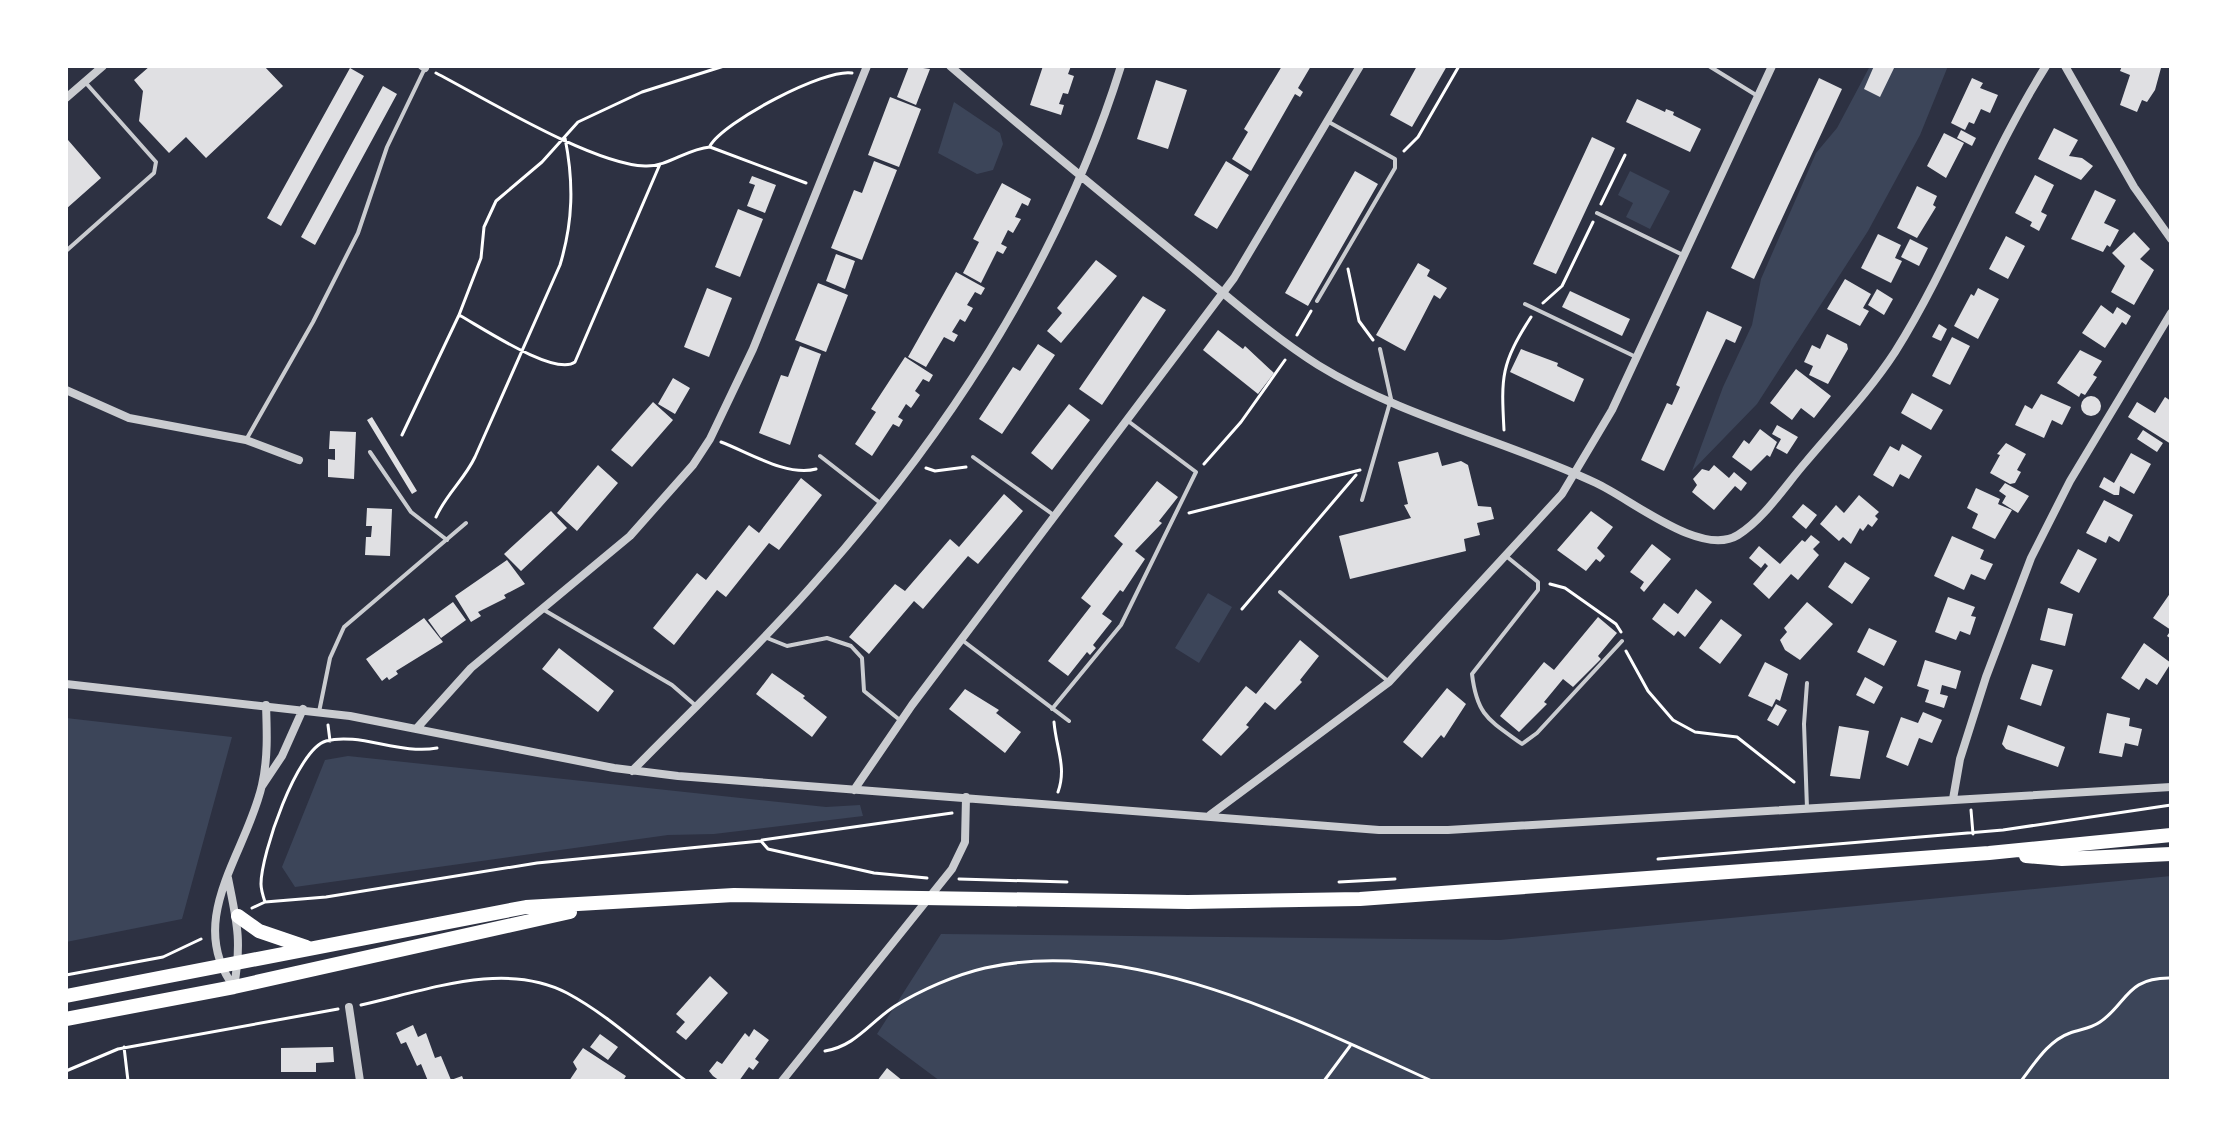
<svg xmlns="http://www.w3.org/2000/svg" width="2237" height="1147" font-family="Lato,sans-serif">
  <style>
    .green { fill: #3c4559 }
    .building { fill: #e0e0e3 }
    .lines { fill: none; stroke-linecap: round; stroke-linejoin: round }
    .path { stroke: #fff; stroke-width: 3 }
    .service { stroke: #caccd0; stroke-width: 4 }
    .minor { stroke: #caccd0; stroke-width: 8 }
    .trunk { stroke: #fff; stroke-width: 14 }
  </style>
  <rect width="100%" height="100%" fill="#2d3142"/>
  <path class="green" d="M1870 66H1948L1920 135 1868 231 1757 404 1692 471 1723 387 1752 325 1761 279 1816 153 1837 128Z
    M954 102 1000 133 1003 144 993 170 977 174 938 153Z
    M1630 171 1670 191 1650 229 1626 217 1633 203 1618 195Z
    M1208 593 1232 607 1199 663 1175 648Z
    M66 718 232 737 182 919 66 942Z
    M348 756 826 807 860 805 863 816 714 834 668 835 295 887 282 867 325 760Z
    M2171 876V1081H940L877 1034 941 934 1500 940Z"/>
  <path class="building" d="M150 66H264L283 86 206 158 186 137 169 153 139 121 143 91 134 80Z
    M909 66 930 69 916 105 897 97Z
    M1043 66H1071L1068 74 1074 76 1068 94 1063 93 1059 104 1064 105 1061 115 1030 105Z
    M1282 66H1311L1298 88 1303 92 1300 97 1295 94 1251 171 1232 159 1248 132 1244 129Z
    M1417 66H1447L1412 127 1390 115Z
    M1874 66H1895L1880 97 1864 89Z
    M2122 66 2161 68 2155 90 2147 102 2142 100 2137 112 2120 105 2130 75 2120 71Z
    M350 68 364 76 281 226 267 218Z
    M1819 78 1842 89 1754 279 1731 268Z
    M1972 78 1983 83 1980 88 1998 95 1990 113 1981 109 1974 124 1969 122 1965 130 1951 123Z
    M1156 80 1187 90 1168 149 1137 139Z
    M383 86 397 94 315 245 301 237Z
    M890 97 921 109 899 167 868 155Z
    M1637 99 1665 112 1666 109 1674 112 1673 115 1701 129 1690 152 1626 122Z
    M2054 128 2078 140 2069 156 2082 158 2093 166 2081 180 2038 159Z
    M1961 130 1976 138 1972 146 1957 138Z
    M1944 133 1964 143 1946 178 1927 166Z
    M1592 137 1615 148 1556 274 1533 264Z
    M68 140 101 178 66 209V142Z
    M874 161 897 170 862 260 831 248 854 190 862 193Z
    M1226 161 1249 175 1217 229 1194 215Z
    M1355 171 1378 184 1308 306 1285 293Z
    M2035 175 2054 185 2041 212 2047 215 2039 231 2030 226 2032 222 2015 213Z
    M752 176 776 185 765 213 747 206 755 185 749 183Z
    M1002 183 1031 199 1028 206 1022 203 1015 217 1021 219 1013 233 1008 230 1001 244 1007 247 1003 254 997 251 981 283 963 273 979 242 973 239Z
    M1917 186 1937 196 1933 205 1936 207 1917 238 1897 228Z
    M2095 190 2116 200 2104 223 2119 230 2110 247 2107 245 2103 252 2071 239Z
    M738 209 763 219 740 277 715 267Z
    M2134 232 2150 249 2140 259 2154 270 2134 305 2111 292 2125 266 2112 253Z
    M1878 234 1901 245 1895 258 1902 261 1891 283 1861 268Z
    M2006 236 2025 246 2008 279 1989 269Z
    M1910 239 1928 248 1919 266 1901 257Z
    M836 254 855 261 845 289 826 281Z
    M1096 260 1117 276 1061 343 1047 331 1062 313 1057 308Z
    M1418 263 1430 270 1427 276 1447 288 1440 299 1434 295 1405 351 1376 335Z
    M956 272 985 288 981 295 975 292 967 305 973 308 965 322 960 319 952 332 958 335 954 342 944 337 926 367 908 357Z
    M1845 279 1871 294 1863 308 1869 311 1860 326 1827 309Z
    M818 283 848 295 826 352 795 340Z
    M707 288 732 298 709 357 684 347Z
    M1978 288 1999 299 1978 339 1954 326 1971 294 1974 296Z
    M1877 289 1893 299 1884 315 1868 305Z
    M1570 291 1630 319 1622 336 1562 307Z
    M1143 296 1166 310 1102 405 1079 389Z
    M2101 305 2113 314 2117 307 2131 316 2126 325 2122 322 2105 348 2082 333Z
    M1707 311 1742 327 1735 343 1726 339 1664 471 1641 460 1667 403 1672 405 1680 387 1676 385Z
    M1939 324 1947 329 1941 341 1932 337Z
    M1218 330 1243 349 1245 346 1274 373 1258 394 1203 350Z
    M1827 334 1847 344 1848 349 1828 384 1809 375 1813 366 1804 362 1812 345 1820 349Z
    M1952 337 1970 346 1950 385 1932 376Z
    M1038 344 1055 355 1002 434 979 419 1013 367 1020 371Z
    M800 346 821 354 790 445 759 433 781 375 788 377Z
    M1521 349 1558 363 1557 366 1584 379 1574 402 1510 372Z
    M2080 350 2102 361 2093 375 2097 377 2085 395 2081 393 2079 397 2057 383Z
    M905 357 933 375 929 382 923 379 915 391 920 395 911 408 906 404 898 417 903 420 899 427 893 424 872 456 855 444 876 412 871 409Z
    M1796 369 1831 396 1814 418 1801 408 1792 420 1770 403Z
    M673 378 690 388 675 414 658 404Z
    M1912 393 1943 410 1931 430 1901 413Z
    M2041 394 2071 407 2062 425 2052 420 2044 438 2015 425 2025 405 2032 409Z
    M2081 406a10 10 0 1 1 20 0a10 10 0 1 1-20 0Z
    M2165 397 2171 401V444L2128 417 2137 402 2155 413Z
    M653 402 673 420 632 467 611 450Z
    M1069 404 1090 420 1052 470 1031 453Z
    M372 417 417 491 412 494 367 420Z
    M1777 425 1798 437 1787 454 1776 448 1781 439 1772 434Z
    M1760 429 1777 442 1770 457 1767 455 1751 471 1732 457 1744 440 1749 444Z
    M2143 430 2163 443 2157 452 2137 439Z
    M330 431 356 432 354 479 328 477V459L335 460V449H329Z
    M2006 443 2026 454 2017 470 2021 472 2015 483 2010 484 1990 473 2000 455 1997 454Z
    M1902 444 1922 456 1909 479 1900 474 1893 487 1873 475 1890 446 1899 451Z
    M1438 452 1442 466 1461 461 1468 465 1478 506 1491 507 1494 519 1477 523 1480 535 1464 539 1466 551 1350 579 1339 536 1411 518 1404 505 1408 504 1398 462Z
    M2131 453 2151 464 2134 494 2120 486 2119 495H2114L2099 487 2104 477 2114 483Z
    M598 465 618 483 577 531 557 513Z
    M1714 465 1729 478 1734 472 1747 483 1741 491 1735 486 1714 510 1692 492 1697 485 1693 479 1702 469 1709 471Z
    M801 478 822 495 779 550 769 543 726 597 717 590 674 645 653 628 697 573 706 580 749 525 759 533Z
    M1157 481 1178 497 1159 521 1162 523 1135 551 1145 559 1123 592 1120 590 1102 614 1112 621 1093 645 1096 648 1090 655 1087 652 1068 676 1048 661 1091 606 1081 598 1123 544 1114 536Z
    M2005 483 2029 496 2018 513 2002 503 2006 496 1999 491Z
    M1976 488 2000 499 1998 504 2012 510 1995 539 1972 528 1978 514 1967 508Z
    M1004 494 1023 511 978 564 968 556 923 609 914 601 869 654 849 637 895 584 905 591 950 539 959 547Z
    M1859 495 1879 512 1875 516 1878 519 1872 527 1868 524 1863 531 1860 528 1851 544 1843 537 1839 541 1820 524 1836 505 1844 513Z
    M2104 500 2133 515 2119 542 2109 536 2106 543 2086 533Z
    M1803 504 1817 515 1806 529 1792 517Z
    M367 508 392 509 390 556 365 555 366 537H371L372 526H366Z
    M551 511 567 528 521 571 504 554Z
    M1591 511 1613 527 1597 548 1605 556 1600 562 1596 559 1586 571 1557 550Z
    M1811 535 1820 542 1813 549 1819 555 1798 580 1791 574 1769 599 1753 584 1768 566 1765 563 1761 568 1749 558 1759 546 1780 564 1802 540 1805 542Z
    M1952 536 1984 550 1980 559 1993 564 1985 580 1971 574 1964 590 1934 576Z
    M1652 544 1671 559 1644 592 1640 588 1644 582 1630 572Z
    M2078 549 2097 559 2079 593 2060 583Z
    M507 560 525 584 504 595 506 598 478 612 481 616 471 622 455 596Z
    M1845 562 1870 578 1852 604 1828 587Z
    M1696 589 1712 602 1685 637 1678 631 1674 636 1652 619 1664 603 1678 614Z
    M2171 592V639L2167 636 2171 630 2153 618Z
    M1948 597 1975 607 1971 616 1976 617 1970 635 1960 631 1956 640 1935 632Z
    M453 602 466 620 441 638 428 620Z
    M1807 602 1833 624 1800 660 1785 650 1780 640 1787 632 1784 628Z
    M2048 608 2073 614 2065 646 2040 640Z
    M1598 617 1617 633 1598 656 1601 659 1573 687 1563 679 1544 702 1547 704 1519 732 1500 716 1544 662 1554 670Z
    M424 618 443 642 396 671 398 674 389 680 387 677 382 681 366 659Z
    M1721 619 1742 635 1720 664 1699 648Z
    M1869 628 1897 641 1884 666 1857 652Z
    M1300 640 1319 656 1300 680 1302 682 1275 710 1265 702 1246 725 1249 727 1221 756 1202 740 1246 686 1256 694Z
    M2144 643 2171 663 2157 685 2146 678 2139 690 2121 678Z
    M559 648 614 691 598 712 542 669Z
    M1925 660 1961 671 1956 689 1942 685 1940 694 1948 696 1944 708 1925 702 1929 690 1917 686Z
    M1765 662 1788 674 1780 701 1776 699 1772 707 1748 696Z
    M2032 664 2053 670 2041 706 2020 699Z
    M772 673 805 696 803 698 827 717 812 737 756 694Z
    M1865 677 1883 687 1874 704 1856 695Z
    M1447 688 1466 704 1444 738 1441 735 1422 758 1403 742Z
    M965 689 999 710 996 713 1021 732 1005 753 949 709Z
    M1776 704 1787 710 1778 726 1767 720Z
    M1923 712 1942 720 1932 743 1919 738 1908 766 1886 757 1901 717 1918 723Z
    M2107 713 2130 718 2129 726 2142 729 2138 746 2125 743 2122 757 2099 753Z
    M2008 725 2065 747 2058 767 2006 749 2002 744Z
    M1839 726 1869 731 1860 779 1830 776Z
    M710 976 728 993 686 1040 676 1032 685 1022 676 1014Z
    M413 1025 418 1037 426 1033 435 1058 441 1056 451 1080 462 1076 464 1081H428L421 1064 417 1066 406 1042 401 1044 396 1033Z
    M754 1029 769 1040 755 1059 759 1062 753 1070 749 1067 739 1081H720L713 1076 709 1071 717 1061 722 1064 745 1033 749 1037Z
    M600 1034 618 1047 608 1060 590 1047Z
    M333 1047 334 1062 316 1063V1072H281V1048Z
    M583 1048 626 1076 623 1081H569L577 1069 573 1062Z
    M887 1068 903 1081H877Z"/>
  <g class="lines">
    <path class="path" d="M436 73C486 99 592 164 645 166 668 167 686 149 710 147L806 183
      M710 146C723 122 825 68 852 73
      M1404 151 1418 137 1459 66
      M1601 204 1625 155
      M1348 269 1359 321 1373 340
      M1543 303 1562 286 1593 222
      M459 315 481 258 484 227 496 201 542 162 578 122 642 92 724 66
      M1297 335 1311 311
      M1504 430C1501 376 1501 364 1531 317
      M402 435 459 315C481 327 555 377 575 362L660 164
      M721 442C748 452 787 477 816 469
      M1204 464 1241 422 1285 360
      M926 468 935 471 966 467
      M1189 513 1360 470
      M436 517C447 493 464 480 475 457L560 265C573 222 574 183 565 138
      M1550 584 1565 588 1616 624 1621 632
      M1242 609 1356 475
      M1626 651 1648 691 1673 720 1695 732 1737 737 1794 782
      M1054 722C1056 748 1067 767 1058 792
      M328 725 330 741
      M1971 810 1973 834
      M762 840 952 813
      M1658 859 2003 830 2171 805
      M959 879 1067 882
      M1339 882 1395 879
      M265 902C263 896 261 890 261 884 261 854 297 749 326 741 359 732 400 755 437 748
      M252 908 265 902 326 897 537 863 761 841 768 849 874 873 927 878
      M66 975 163 957 201 939
      M361 1005C425 991 504 960 567 993 610 1016 647 1052 686 1081
      M124 1047 128 1081
      M825 1051C856 1046 870 1022 895 1006 921 990 955 975 985 968 1132 935 1302 1022 1432 1081
      M66 1071 118 1049 338 1009
      M1324 1081 1350 1046
      M2021 1081C2035 1063 2048 1041 2070 1033 2080 1029 2090 1029 2100 1022 2127 1004 2126 977 2171 978"/>
    <path class="service" d="M1709 66 1756 95
      M1597 213 1683 255
      M66 251 154 173 156 162 85 82
      M1317 301 1395 168V159L1327 121
      M1525 304 1636 357
      M246 440 313 322 358 233 387 147 425 68
      M370 452 411 512 447 540
      M820 456 879 502
      M973 457 1055 516
      M1362 500 1391 399 1380 349
      M1506 556 1538 582V590L1472 674C1477 716 1489 720 1522 744L1537 733 1622 641
      M1280 592 1389 682
      M544 610 672 685 695 705
      M767 638 787 646 827 638 851 646 862 658 864 691 901 721
      M962 640 1069 721
      M1052 709 1121 625 1196 472 1128 421
      M319 712 330 658 344 627 466 523
      M1807 808 1804 724 1807 683"/>
    <path class="minor" d="M422 66 425 68
      M950 66C1030 135 1112 202 1193 268 1234 302 1274 337 1318 365 1402 417 1507 441 1596 483 1631 499 1701 558 1738 535 1764 519 1785 486 1805 463 1835 427 1869 392 1895 352 1952 261 1988 158 2046 66
      M2065 66 2134 187 2171 239
      M66 98 103 66
      M66 390 129 418 246 440 299 460
      M66 684 350 716 614 768 678 776 1379 830H1448L2171 787
      M417 728 471 668 630 536 693 465 710 439 753 349 867 66
      M632 771C692 710 753 652 810 588 946 437 1060 261 1121 66
      M262 786 282 756 303 709
      M854 790 912 705 1234 278 1360 66
      M1953 799 1960 759 1986 677 2031 558 2070 481 2171 313
      M1210 815 1389 682 1562 494 1612 410 1772 66
      M228 878C237 923 242 940 234 987
      M234 987C184 919 247 853 262 785 268 759 267 732 266 705
      M349 1007 360 1081
      M782 1081 952 869 965 842 966 797"/>
    <path class="trunk" d="M2026 856 2062 859 2171 854
      M238 916 259 931 306 947
      M66 996 526 907 734 895 1188 902 1360 899 1989 853 2171 835
      M66 1019 234 987 570 912"/>
  </g>
  <rect width="2237" height="1147" fill="none" stroke="#ffffff" stroke-width="136"/>
</svg>
